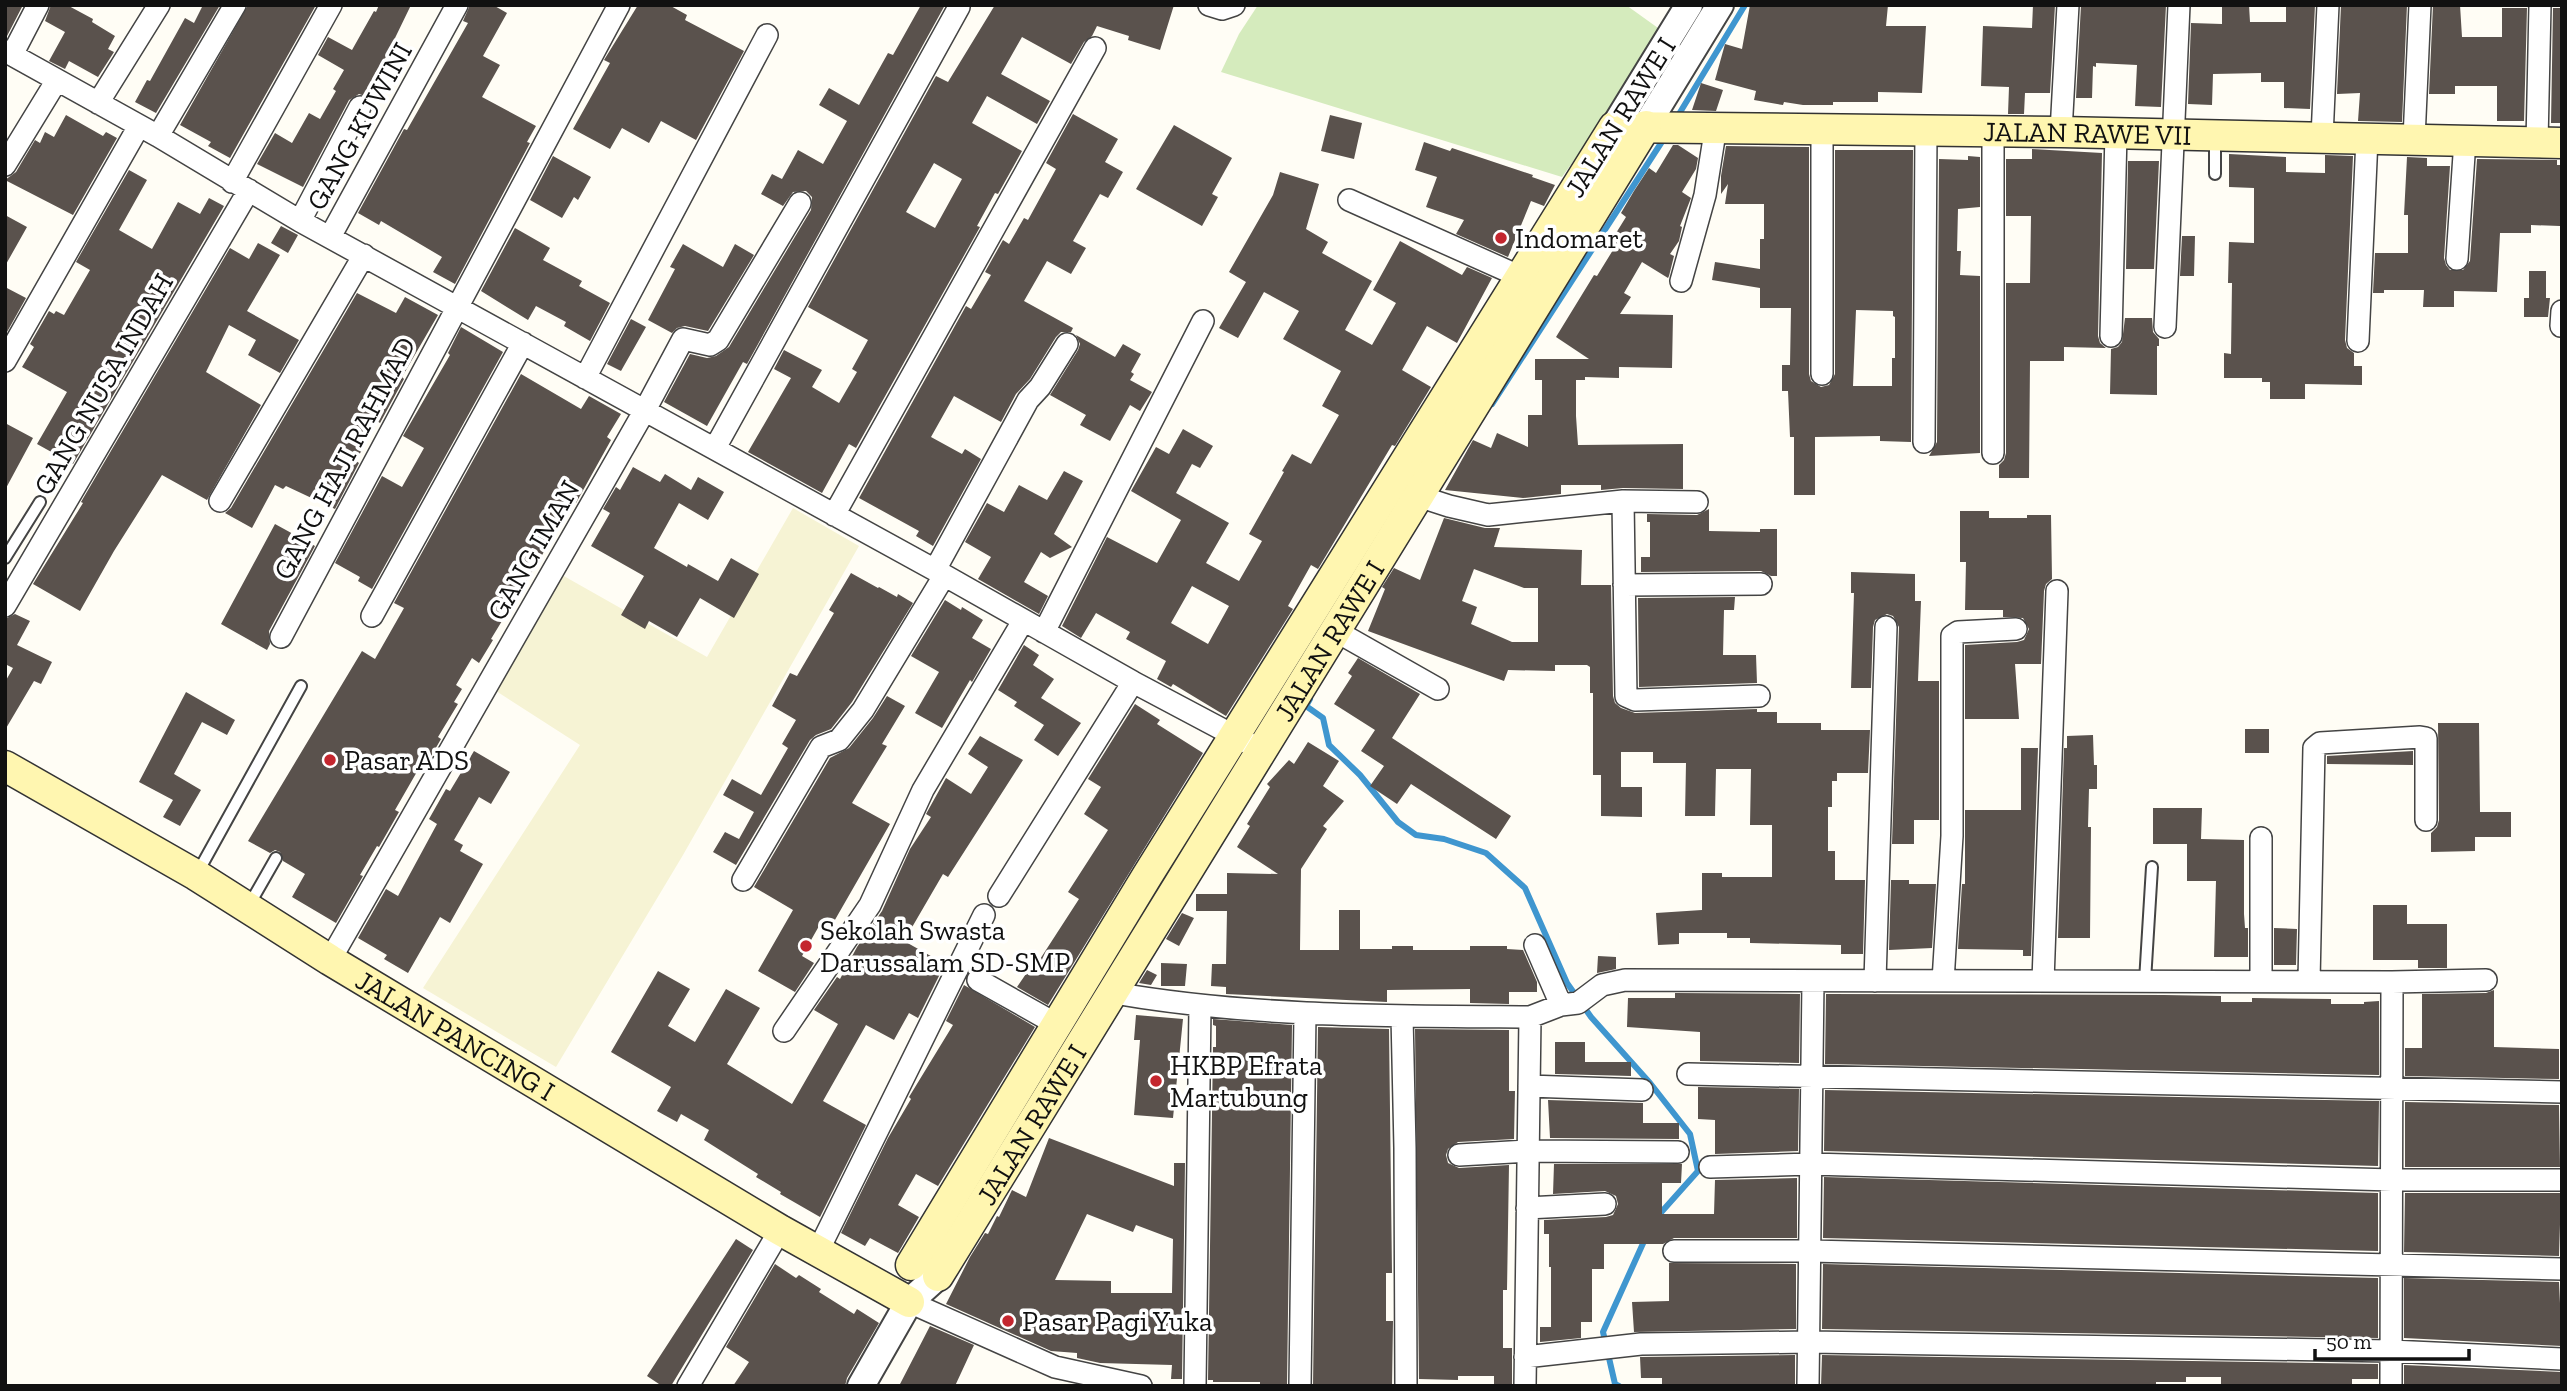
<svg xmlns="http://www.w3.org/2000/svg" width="2567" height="1391" font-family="'Zilla Slab',serif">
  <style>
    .farmland { fill: #f6f3d4 }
    .green { fill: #d5ebbd }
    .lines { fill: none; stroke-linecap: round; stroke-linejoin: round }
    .stream { stroke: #3f96cf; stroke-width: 6 }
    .building { fill: #5a524d; fill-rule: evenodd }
    .service-casing { stroke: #444; stroke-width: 14 }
    .minor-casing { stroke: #444; stroke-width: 24 }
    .tertiary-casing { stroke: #444; stroke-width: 30 }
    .secondary-casing { stroke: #333; stroke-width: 33 }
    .service { stroke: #fff; stroke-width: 10 }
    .minor { stroke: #fff; stroke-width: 21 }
    .tertiary { stroke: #fff; stroke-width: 26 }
    .secondary { stroke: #fff6b0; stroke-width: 30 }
    .poi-dot { fill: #c4262e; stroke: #fff; stroke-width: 2.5 }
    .labels { text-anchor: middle; stroke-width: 7; stroke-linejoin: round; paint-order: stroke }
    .street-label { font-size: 28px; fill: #111; stroke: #fff }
    .poi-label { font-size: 28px; fill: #111; stroke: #fff; text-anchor: start }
  </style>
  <rect width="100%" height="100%" fill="#fffdf5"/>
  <path class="farmland" d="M793 508 859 546 683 855 556 1067 423 988 580 745 493 689 562 575 707 657Z"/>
  <path class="green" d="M1258 5H1626L1665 33 1562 177 1221 72 1239 34Z"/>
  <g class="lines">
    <path class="stream" d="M1676 119 1745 5
      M1492 404 1665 137
      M1310 699 1306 706 1323 718 1329 745 1360 775 1398 822 1416 835 1444 839 1486 853 1525 888 1567 983 1591 1017 1650 1083 1690 1134 1698 1171 1657 1217
      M1619 1386 1615 1384 1603 1332 1645 1239"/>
  </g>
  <path class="building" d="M5 5H23L6 38H5Z
    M51 5H67L93 19 92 22 115 36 108 49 114 52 98 77 69 61 65 69 49 61 65 32 45 21Z
    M203 5H220L156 113 135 102 147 80 150 81 185 18 194 23Z
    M248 5H316L230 158 208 146 211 142 180 125Z
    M379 5H411L380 69 382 70 368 97 359 94 349 100 303 187 257 164 275 133 292 143 309 113 320 119 336 91 333 89 344 70 318 55 328 37 352 50 374 11 376 12Z
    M470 5H493L507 13 483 56 500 65 482 97 536 126 527 142 530 143 455 284 433 272 442 257 381 221 379 225 358 213 404 129 407 130 468 23 463 21Z
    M638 5H669L687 15 685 20 744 51 696 140 661 121 649 143 622 128 610 149 573 129 610 63 604 60Z
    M921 5H945L747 364 743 362 707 426 664 402 690 354 707 358 716 356 729 347 811 210 812 197 806 191 793 192 783 206 761 194 772 174 782 179 798 150 823 164 847 121 819 105 829 88 859 105 888 53 893 55Z
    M995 5H1174L1160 50 1128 40 1129 36 1097 26 1092 36 1084 42 1071 64 1022 37 1001 74 1050 101 1037 124 987 96 972 123 1022 151 998 194 995 193 977 226 980 227 856 448 849 444 822 493 748 452 791 378 774 369 784 350 822 370 812 387 839 403 857 372 852 369 868 340 808 307 936 76 948 82ZM934 163 962 179 935 228 906 212Z
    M1750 5H1888L1886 26H1926L1922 93 1878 92V102H1833V105H1803L1784 102 1783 105 1754 100 1756 91 1715 80 1725 44 1742 49Z
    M2033 5H2055L2050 93H2025L2024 114H2008L2009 87 1981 86 1983 26 2032 28Z
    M2081 5H2166L2161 107 2135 106 2137 65 2096 63V67L2093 66 2092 98H2076Z
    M2222 5H2249L2250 22H2286V5H2315L2310 109 2284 108V82H2261V73L2213 74 2212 105 2188 104 2191 23 2222 24Z
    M2341 5H2407L2402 122 2358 121 2360 93 2337 94Z
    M2433 5H2460L2462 37H2502V8H2527L2524 121H2497V86H2455V94H2429Z
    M2553 8H2562V123H2551Z
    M1701 83 1723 90 1716 111 1692 110Z
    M1073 114 1118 139 1105 162 1123 172 1108 198 1100 194 1073 241 1086 248 1071 274 1047 261 1024 301 1073 328 1071 332H1061L1056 337 1030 379 1016 394 1001 422 954 396 931 437 962 454 965 449 981 459 933 546 916 536 919 531 859 498 966 306 971 309 991 275 985 272 1003 240 1009 244 1024 218 1028 220 1056 169 1046 163Z
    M66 115 103 136 106 132 117 138 73 215 5 180 16 172 35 140 40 143 45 132 54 137Z
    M1330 115 1362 123 1354 159 1321 151Z
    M1174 125 1232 158 1212 194 1218 197 1202 226 1136 189Z
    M1424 142 1450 151 1452 148 1533 175 1532 177 1555 185 1544 206 1531 201 1508 257 1456 234 1464 220 1426 207 1437 177 1415 170Z
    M1673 145H1678L1698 158 1696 169 1682 192 1691 198 1680 226 1682 227 1679 241 1670 254 1674 256 1669 276 1668 278 1642 262 1624 293 1631 297 1620 314 1673 315 1672 368 1619 367V378L1585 377V380H1576V416L1578 445 1683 444V489L1623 488 1601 490V485H1561V494L1523 498 1445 490 1473 440 1491 448 1497 433 1528 447V415H1542V380H1535V359H1589L1556 337 1594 275 1597 276 1613 250 1608 246 1626 217 1621 213 1634 191 1649 168 1656 173Z
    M1726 146 1809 147V374L1811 381 1821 387 1829 385 1835 374V150H1913L1911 442 1880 441V436L1815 437V495H1794V437H1790L1788 391H1782V365H1790L1791 308H1760V288L1712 280 1715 262 1760 269V239H1764V204H1725L1728 184 1721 194V176ZM1856 310 1893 311V316L1895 317V358H1892V386H1853Z
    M2032 149 2102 153 2098 336 2100 343 2106 348 2064 347V361H2030L2029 478H1999V465L2004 460 2006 453V283H2030L2031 216H2006V159H2032Z
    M2229 154 2286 157V172L2325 173V155L2353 156 2345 340 2347 348 2354 353V366H2362V385L2305 384V399H2270V382H2262V378H2224V353L2231 354 2232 283H2228L2229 242 2254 243V188L2229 187Z
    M553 156 591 177 578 200 574 197 562 218 530 200Z
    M1968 156 1980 157V207L1958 209 1957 251H1961L1960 275 1980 276V453L1929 456 1937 442 1939 159 1968 160Z
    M2407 157 2427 158V166H2450L2444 258 2446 265 2450 270H2463L2470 261 2477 159 2557 160V165H2562L2560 226 2531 225V233H2500L2497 292 2454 291V307H2423L2424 290H2384V293H2373L2375 253H2408V215H2404Z
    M2128 161H2159L2154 269H2126Z
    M129 170 147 180 119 230 152 249 178 202 200 214 209 198 224 206 73 464 37 444 67 392 22 367 34 347 30 344 49 311 54 314 56 311 64 315 90 270 76 262Z
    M1280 172 1319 184 1306 229 1328 242 1322 253 1372 281 1345 330 1372 345 1396 303 1373 290 1400 241 1462 275 1467 267 1492 278 1457 343 1427 326 1402 370 1431 387 1395 446 1392 445 1318 569 1311 565 1288 606 1293 609 1226 716 1173 684 1171 687 1157 679 1166 661 1126 639 1130 632 1096 613 1081 638 1062 626 1107 537 1157 563 1181 520 1131 491 1156 447 1169 454 1183 429 1213 446 1200 468 1192 464 1176 493 1229 523 1206 563 1239 581 1262 541 1249 534 1284 472 1282 471 1292 454 1311 464 1339 415 1322 406 1341 371 1283 339 1299 311 1264 292 1238 338 1219 328 1246 282 1229 272 1273 195ZM1192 586 1229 606 1208 644 1171 623Z
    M5 215 27 227 5 266Z
    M281 226 298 235 288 253 271 243Z
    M515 228 550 248 543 260 582 281 579 286 610 303 590 341 564 326 566 322 536 306 528 320 481 291Z
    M2182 236H2195L2194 276H2180Z
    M258 243 280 255 247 311 299 340 280 373 248 355 256 340 229 325 206 372 261 405 207 500 162 475 114 551 80 611 33 584 83 503 81 502 230 248 249 259Z
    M683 244 723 267 735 244 754 255 708 331 685 326 677 328 672 333 648 320 675 269 670 267Z
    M2529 271H2546V298H2550L2548 317H2524V298H2529Z
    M5 287 26 298 7 332 5 331Z
    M357 293 396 313 405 297 438 315 402 377 404 379 380 423 377 421 356 461 359 463 335 509 286 486 283 489 275 485 252 528 225 513 231 508Z
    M2125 318H2152L2153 332 2159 339V346H2157V395L2110 394 2111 349 2118 347 2122 342Z
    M631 319 646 327 621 371 607 364Z
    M461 327 503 352 372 589 358 581 360 577 335 563 382 476 402 487 424 448 403 436 450 355 448 353Z
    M1076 335 1115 357 1123 344 1141 354 1131 372 1134 374 1130 380 1152 392 1140 411 1130 405 1110 441 1080 425 1086 415 1050 395 1078 350 1080 344Z
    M521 374 581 409 589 396 621 414 607 437 611 440 576 503 569 499 545 539 550 542 491 639 493 640 479 663 472 658 456 685 462 689 454 702 458 704 438 737 441 739 426 765 422 763 395 810 399 812 379 847 377 846 360 875 363 876 336 923 292 897 305 874 283 861 280 852 275 850 270 853 248 841 362 651 375 659 404 608 394 603Z
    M5 423 33 438 5 490Z
    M633 467 660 482 665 474 691 490 698 477 724 492 708 520 679 503 654 548 687 567 688 564 718 581 731 558 759 574 734 618 700 598 677 637 649 621 645 629 621 615 644 576 591 546 610 513 603 509 616 487 620 490Z
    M1064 471 1083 481 1054 534 1072 547 1050 558 1041 552 1024 582 1048 596 1039 614 978 579 991 557 965 542 987 503 1004 512 1019 485 1047 500Z
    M1709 509V531L1760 532V529H1777V576H1771L1761 571 1641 572V557H1650V522H1647V514L1697 515Z
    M1960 511H1989V518H2027V515H2051L2052 579 2046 584 2044 591 2041 664H2015L2019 719H1965V645L2017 642 2024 640 2029 629 2023 618 2003 617V610H1965L1966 562H1960Z
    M1444 518 1485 528H1500L1494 547 1582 550 1581 585H1611L1613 696 1615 703 1621 708 1635 713 1757 709V712H1777V723H1821V730H1870L1868 773H1837V781H1832V807H1828V851H1835V880H1865L1863 954H1841V945L1750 943V938H1727V933H1679V944L1658 945 1656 913 1702 910V873H1722V877H1772V825H1750L1751 769H1716L1715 816H1685L1686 763H1653V752H1621V787H1642V817L1601 816V775H1593V693H1590V667L1587 665H1555V671L1508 670 1504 681 1368 631 1385 589 1382 587 1394 568 1420 580ZM1474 569 1524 588H1538V642H1512L1471 624 1477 607 1462 601Z
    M275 524 315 546 269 631 270 644 267 650 221 624Z
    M1851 572 1915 574V601H1921L1918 681H1939V820H1914V844H1892L1899 627 1893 616 1887 614 1875 620 1873 627 1871 688H1851L1854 593H1851Z
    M851 573 878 588 879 587 897 597 898 594 913 603 852 702 831 729 816 735 810 740 736 865 713 852 725 832 739 839 754 812 723 795 732 779 761 795 788 748 782 744 796 720 772 706 790 673 797 676 834 613 829 610Z
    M1735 597 1734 610H1724L1723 655H1756L1757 683 1639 687 1638 598Z
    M945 600 961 610 962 607 983 620 972 638 991 649 972 682 970 680 942 728 915 713 939 672 911 656Z
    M15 614 30 621 17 645 52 662 41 684 34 681 5 730V682L13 668 7 665 5 668V619Z
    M1024 645 1039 655 1033 665 1054 679 1041 698 1081 723 1058 756 1034 740 1044 725 1014 706 1017 702 998 690Z
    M1358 658 1420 694 1392 738 1511 816 1496 839 1411 784 1397 804 1370 786 1384 766 1361 751 1375 730 1334 704 1352 676 1348 673Z
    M186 692 235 720 227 735 202 722 174 774 201 790 180 826 163 817 173 800 139 782Z
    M887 696 905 706 882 744 887 746 852 803 890 824 832 925 823 919 802 956 814 963 795 992 758 971 793 910 754 887 830 758 849 748 873 718Z
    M1135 704 1160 720 1157 724 1203 753 1048 1005 1017 987 1030 968 1033 970 1079 899 1068 892 1108 830 1084 814 1101 787 1088 779Z
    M2438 723H2479L2480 812H2511V837H2475V851L2431 852V833L2437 827 2439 820Z
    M2245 729H2269V753H2245Z
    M2093 735 2094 765H2097V789H2089L2088 827H2091L2090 938H2058L2064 748H2067V736Z
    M980 736 1023 760 948 877 943 874 904 941 945 964 918 1018 909 1013 894 1040 866 1025 823 1101 866 1125 820 1217 780 1194 781 1192 756 1177 758 1174 704 1140 709 1130 681 1114 677 1122 657 1111 671 1087 611 1052 658 971 690 989 668 1026 695 1042 726 989 760 1008 727 1064 792 1104 838 1024 814 1010 837 977 840 979 857 947 882 911 910 849 931 817 926 814 946 778 971 794 988 767 968 754Z
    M1308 742 1339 761 1323 786 1344 801 1323 826 1327 829 1301 869 1300 950H1339V910H1360V949H1392V946H1413V950H1470V946H1507V949L1523 950 1537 982V992H1509V1004L1470 1003V989L1387 990V1002L1226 994V987L1211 986 1212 964H1226L1227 911H1196V894H1227V873L1278 874 1237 847 1250 826 1247 824 1270 787 1267 784 1289 760 1294 764Z
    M2021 748H2038L2031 956H2023V950L1958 949 1962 884H1965V810H2021Z
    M474 751 510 772 491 804 479 797 454 840 463 845 460 851 483 864 450 923 440 917 408 973 384 959 387 955 358 938 386 889 398 896 437 824 429 819 446 789 450 791Z
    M2413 751V765L2327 764V756Z
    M2153 808H2202L2201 839 2244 840V914L2245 928H2248V957H2214L2216 881H2187V844H2153Z
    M1891 880H1909V884H1936L1932 948 1889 950Z
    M2373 905H2407V924H2447V968H2418V960H2373Z
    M1182 913 1194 918 1179 946 1166 939Z
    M2274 928 2297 929 2296 965H2274Z
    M1598 956 1616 957V969L1597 973Z
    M1161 963 1187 964 1185 986H1161Z
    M1147 970 1157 975 1151 985 1139 983Z
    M964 985 1035 1027 938 1186 916 1174 898 1205 919 1217 898 1253 870 1238 865 1246 841 1233 888 1138 911 1099 909 1097 953 1025 946 1021Z
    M2494 990V1047L2559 1049V1079L2405 1076V1048H2422V994L2486 993Z
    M1675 993 1800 994 1799 1063 1700 1061V1032L1627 1027 1628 998H1675Z
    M1826 994 2164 995 2221 996V1002H2252V998L2331 999V1004H2364V1002L2379 1001V1075L1825 1064Z
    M1136 1015 1183 1019 1173 1118 1134 1115 1140 1040H1134Z
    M1213 1019 1292 1025 1287 1385H1260V1382H1213V1380H1208L1213 1047H1216V1026L1213 1025Z
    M1318 1027 1389 1029 1392 1273H1386V1321H1393L1392 1386H1313Z
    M1415 1029 1509 1030V1091H1515L1514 1139 1458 1142 1448 1149 1446 1155 1448 1163 1459 1168 1509 1165 1507 1290H1503V1348H1512V1386H1494V1376H1458V1380L1419 1379Z
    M1555 1042H1585V1062H1631V1076L1555 1074Z
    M1698 1087 1799 1089 1798 1151 1715 1154V1120L1698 1119Z
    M1825 1090 2379 1101 2378 1166 1824 1151Z
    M1548 1100 1643 1103V1123H1679V1139L1550 1138Z
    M2405 1102 2559 1105 2560 1167H2405Z
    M1049 1138 1174 1186V1163H1185L1182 1379H1171L1172 1365 1100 1363 1077 1358V1353L1051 1351 946 1304 970 1257 985 1233 988 1234 997 1216 999 1217 1012 1190 1026 1197ZM1087 1214 1133 1232 1136 1225 1173 1239 1172 1293H1111V1281L1055 1280Z
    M1554 1164H1682L1681 1183H1662V1214H1714L1715 1180 1797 1178V1238H1674L1663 1244H1604V1269H1592V1322H1581V1338L1540 1342V1327H1551V1267H1549V1234H1544V1220L1606 1217 1613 1215 1618 1204 1616 1196 1605 1191 1553 1194Z
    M1824 1177 2378 1193V1251L1823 1238Z
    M2405 1193H2561L2559 1256 2404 1252Z
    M736 1239 753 1250 671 1386H662L647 1376Z
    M1669 1263 1796 1264V1329L1634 1332 1632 1302 1669 1301Z
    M775 1264 796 1278 799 1275 821 1289 819 1292 854 1314 857 1309 879 1323 847 1378 845 1386H733L749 1362 726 1347Z
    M1823 1264 2378 1278V1338L1822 1329Z
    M2404 1278 2559 1282 2562 1346 2404 1338Z
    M930 1326 974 1345 955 1386H899Z
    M1795 1355V1386H1662V1378H1641L1640 1357Z
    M1822 1355 2378 1364V1379H2352V1386H2221V1377H2186V1382H2156V1386H1821Z
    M2404 1365 2562 1372V1386H2404Z"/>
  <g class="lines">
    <g class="service-casing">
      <path id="service" d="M2215 174V138
        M5 558 40 502
        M198 872 301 686
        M248 907 276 858
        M2145 981 2152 867"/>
    </g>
    <g class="minor-casing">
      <path id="minor" d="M1209 5 1222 9 1234 5
        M5 51 158 136 300 221 935 570 1133 682 1263 751
        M12 55 38 5
        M98 103 159 5
        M1993 132V453
        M2061 132 2068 5
        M158 136 235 5
        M2322 137 2328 5
        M2414 139 2420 5
        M2537 142 2540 5
        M5 165 57 80
        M232 182 331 5
        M1349 200 1521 277
        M300 221 360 107
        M330 237 457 5
        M2457 259 2465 140
        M1681 281 1705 195 1716 126
        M2561 326 2562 311
        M2165 327 2179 5
        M2111 336 2116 133
        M2358 341 2367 138
        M5 361 139 126
        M1822 374V130
        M585 378 767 35
        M1924 442 1926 130
        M715 448 959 7
        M1418 496 1449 506 1488 515 1623 501 1697 502
        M220 501 364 255
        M1623 501 1626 696 1635 700 1759 696
        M834 515 1095 48
        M935 570 1028 400 1040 387 1067 344
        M1624 585 1761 584
        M5 606 249 190
        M372 616 523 343
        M1334 630 1438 689
        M1044 632 1203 321
        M281 637 619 5
        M743 880 821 747 839 740 863 710 944 576
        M999 896 1133 682
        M1535 945 1561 1005
        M330 960 645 410 683 339 710 345 718 340 800 203
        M978 980 1056 1024
        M1875 981 1886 627
        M1943 981 1952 836V636L1958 632 2016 629
        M2043 981 2057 591
        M2261 981V838
        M2309 981 2314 748 2320 743 2420 737 2426 738V820
        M2392 982 2486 980
        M1114 993C1251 1017 1392 1016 1530 1017L1561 1005 1578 1003 1602 985 1625 980 2392 982 2391 1386
        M1402 1016 1405 1148 1406 1386
        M784 1031 870 905 923 790 1023 621
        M1688 1074 2562 1092
        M1529 1086 1642 1090
        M1459 1155 1528 1151 1678 1152
        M1710 1167 1811 1164 2392 1180H2562
        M1527 1208 1605 1204
        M818 1251 984 915
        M1674 1251H1810L2562 1269
        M909 1302 1055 1367 1141 1386
        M1525 1357 1641 1344 1810 1342 2391 1351 2562 1359
        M688 1386 780 1230
        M1195 1386 1200 1006
        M1300 1386 1305 1013
        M1525 1386 1530 1017
        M1808 1386 1813 981"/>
    </g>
    <g class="tertiary-casing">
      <path id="tertiary" d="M1646 126 1720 5
        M1614 127 1689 5
        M861 1386 909 1302 938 1276"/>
    </g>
    <g class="secondary-casing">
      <g id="secondary">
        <path id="s1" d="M5 766 196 875 330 960 780 1230 909 1302"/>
        <path id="s2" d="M911 1265 1147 876 1614 127 2061 132 2562 143"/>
        <path id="s3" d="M938 1276 1646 126"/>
      </g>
    </g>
    <use href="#service" class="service"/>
    <use href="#minor" class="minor"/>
    <use href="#tertiary" class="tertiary"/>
    <use href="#secondary" class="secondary"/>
  </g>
  <g class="poi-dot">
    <circle cx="1501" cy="238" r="7"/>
    <circle cx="330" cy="760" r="7"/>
    <circle cx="806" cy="946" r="7"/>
    <circle cx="1156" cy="1081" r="7"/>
    <circle cx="1008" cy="1321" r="7"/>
  </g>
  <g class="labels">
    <g class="street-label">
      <text transform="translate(1620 117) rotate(-58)" y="10">JALAN RAWE I</text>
      <text transform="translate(359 126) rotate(-61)" y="10">GANG KUWINI</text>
      <text dy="10" stroke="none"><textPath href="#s2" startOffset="1811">JALAN RAWE VII</textPath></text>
      <text transform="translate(103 384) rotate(-60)" y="10">GANG NUSA INDAH</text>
      <text transform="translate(344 458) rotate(-62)" y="10">GANG HAJI RAHMAD</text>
      <text transform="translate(533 550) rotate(-60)" y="10">GANG IMAN</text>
      <text dy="10" stroke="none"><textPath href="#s3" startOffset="746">JALAN RAWE I</textPath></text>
      <text dy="10" stroke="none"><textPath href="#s1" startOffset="525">JALAN PANCING I</textPath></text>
      <text dy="10" stroke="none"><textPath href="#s3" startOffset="178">JALAN RAWE I</textPath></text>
    </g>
    <g class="poi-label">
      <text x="1515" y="248">Indomaret</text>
      <text x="344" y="770">Pasar ADS</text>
      <text x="820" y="940">Sekolah Swasta<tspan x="820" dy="32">Darussalam SD-SMP</tspan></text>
      <text x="1170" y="1075">HKBP Efrata<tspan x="1170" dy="32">Martubung</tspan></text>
      <text x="1022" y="1331">Pasar Pagi Yuka</text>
    </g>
  </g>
  <rect width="2567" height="1391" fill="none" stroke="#111111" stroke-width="14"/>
  <path d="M2315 1349v10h154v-10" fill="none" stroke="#111111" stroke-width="3.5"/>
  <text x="2326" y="1349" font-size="21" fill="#111111" stroke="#ffffff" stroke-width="5" paint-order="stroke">50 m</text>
</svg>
